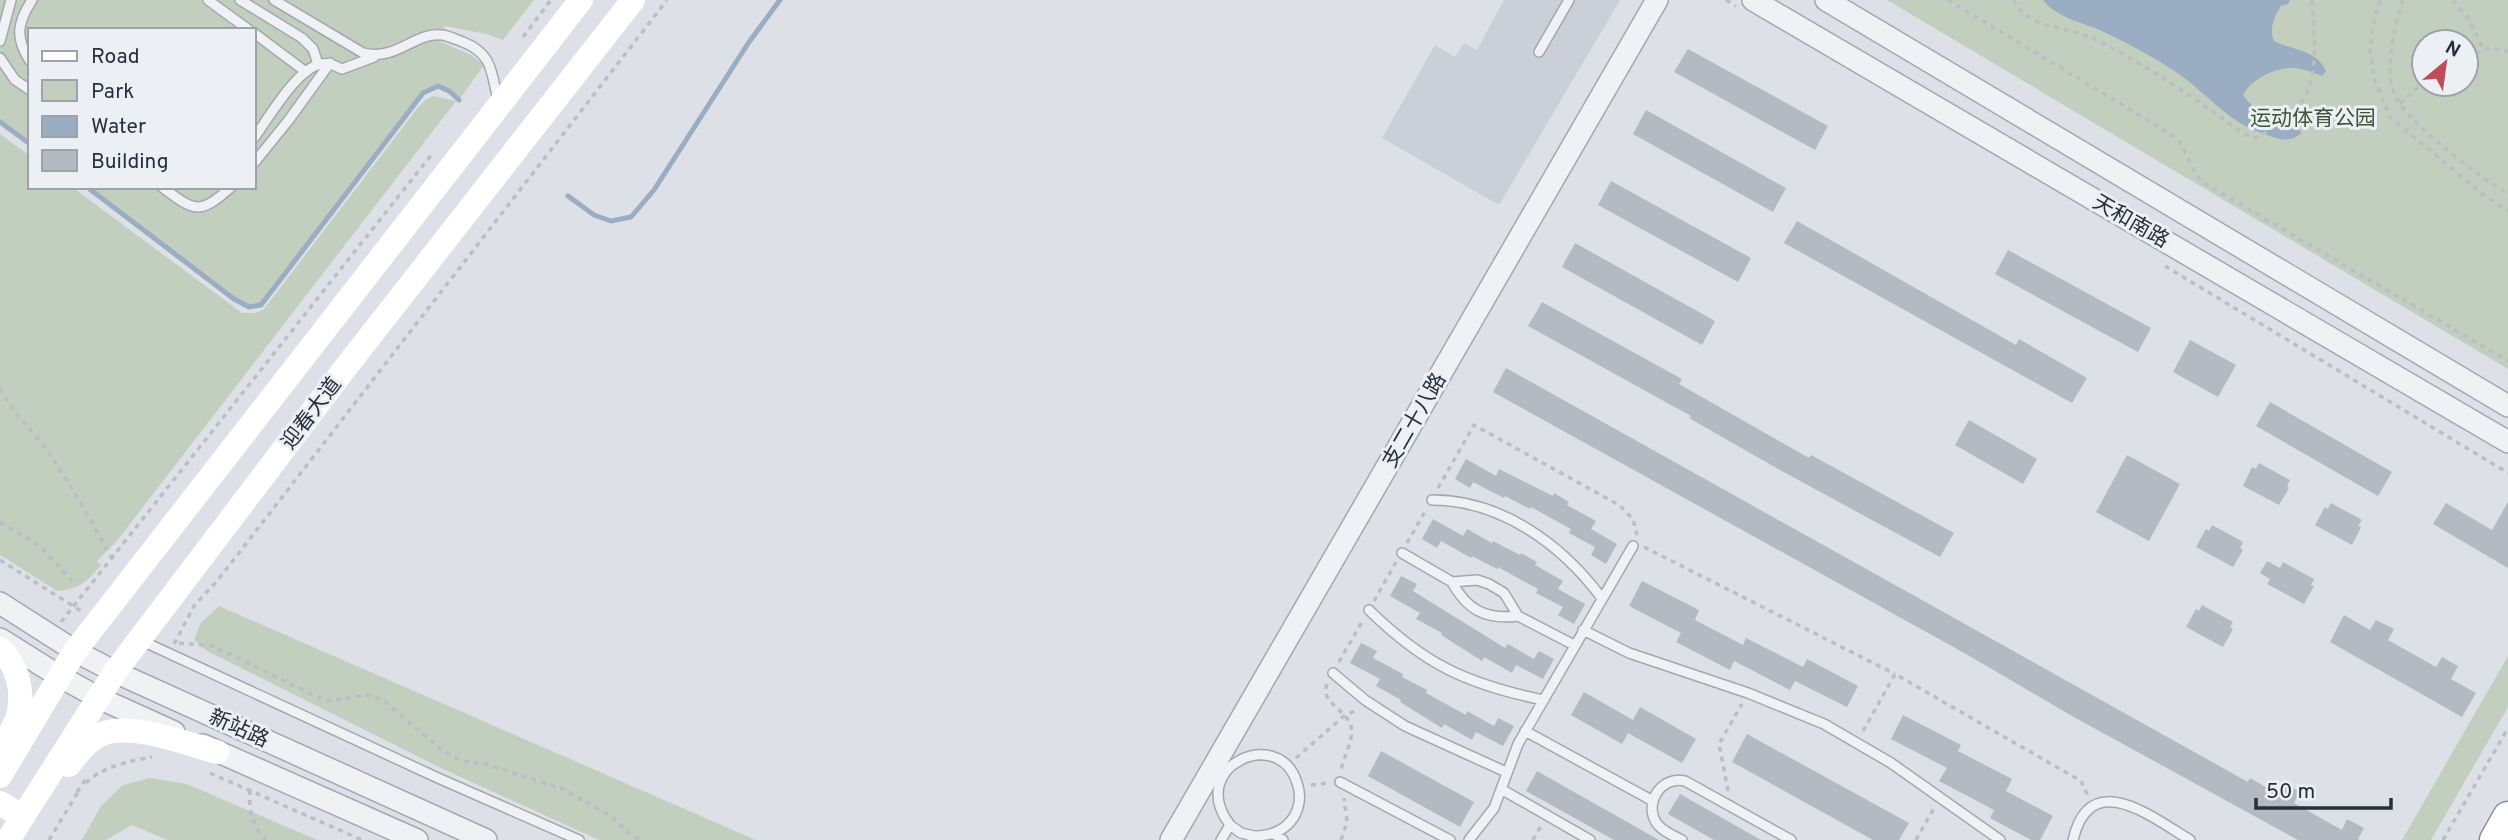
<svg xmlns="http://www.w3.org/2000/svg" width="2508" height="840" font-family="Overpass,'Noto Sans SC',sans-serif">
  <style>
    .built { fill: #cbcfd7 }
    .green { fill: #c2cfbf; fill-rule: evenodd }
    .water { fill: #9badc3 }
    .lines { fill: none; stroke-linecap: round; stroke-linejoin: round }
    .stream { stroke: #9badc3; stroke-width: 5 }
    .building { fill: #b5b9c2 }
    .service-casing { stroke: #a3a7af; stroke-width: 12 }
    .tertiary-casing { stroke: #a3a7af; stroke-width: 24 }
    .trunk-casing { stroke: #868d9b; stroke-width: 33 }
    .path { stroke: #bbbec4; stroke-width: 3.5; stroke-dasharray: 5 5; stroke-linecap: butt }
    .service { stroke: #eff1f4; stroke-width: 9 }
    .tertiary { stroke: #eff1f4; stroke-width: 21 }
    .secondary { stroke: #fff; stroke-width: 24 }
    .trunk { stroke: #fff; stroke-width: 30 }
    .labels { text-anchor: middle; stroke-width: 6; stroke-linejoin: round; paint-order: stroke }
    .park-label { font-size: 21px; fill: #3b5537; stroke: #eceff3 }
    .street-label { font-size: 21px; fill: #282e3b; stroke: #eceff3 }
  </style>
  <rect width="100%" height="100%" fill="#dde0e6"/>
  <path class="built" d="M1504 0H1620L1499 205 1382 138 1435 45 1455 57 1464 43 1477 50Z"/>
  <path class="green" d="M0 0H534L503 40 486 34 445 26 437 40 471 55 484 65 459 100 449 91 438 86 423 94 273 291 261 305 249 307 234 299 87 187H254V30H30V144L0 122Z
    M1887 0H2508V369ZM2424 42H2466V84H2424Z
    M433 96 456 101 116 542 97 561 101 565C87 582 79 589 57 591L0 555V134L30 156V187H72L242 313H256L264 309 416 110 424 101Z
    M219 606 749 837 755 840H599L443 769 207 651 194 640 201 623Z
    M2508 656V707L2431 840H2402Z
    M150 778 187 784 317 840H167L132 825 106 840H82L101 806 123 785Z"/>
  <path class="water" d="M2043 0H2290L2288 4 2281 6C2274 17 2269 29 2274 41 2292 50 2317 50 2326 71L2322 76C2314 73 2304 69 2295 68 2276 67 2252 78 2243 95 2257 115 2278 119 2299 128L2301 133C2290 146 2270 136 2256 131 2228 120 2207 95 2183 77 2164 63 2126 42 2104 32 2083 22 2058 19 2043 0Z"/>
  <g class="lines">
    <path class="stream" d="M0 122 30 144
      M87 187 234 299 249 307 261 305 423 93 438 86 449 91 459 100
      M568 196 594 215 611 221 631 217 654 190 749 42 780 0"/>
  </g>
  <path class="building" d="M1688 49 1828 126 1815 150 1674 72Z
    M1646 110 1786 188 1773 212 1633 134Z
    M1611 181 1751 258 1738 282 1598 205Z
    M1797 221 2016 345 2019 339 2087 378 2072 403 1784 243Z
    M1575 243 1715 321 1702 345 1562 267Z
    M2008 250 2151 328 2138 352 1995 274Z
    M1542 302 1682 379 1679 384 1809 458 1811 455 1954 533 1940 557 1780 470 1689 418 1691 416 1528 326Z
    M2190 340 2236 365 2218 397 2173 372Z
    M1506 368 2248 782 2250 778 2276 793 2282 782 2300 792 2294 803 2342 830 2347 819 2364 828 2358 839 2360 840H2298L2072 716 1966 654 1493 392Z
    M2270 402 2392 472 2378 496 2256 426Z
    M1969 420 2037 459 2023 484 1955 445Z
    M2127 455 2180 484 2149 541 2096 512Z
    M1466 459 1496 476 1499 469 1553 496 1554 493 1569 502 1567 505 1596 521 1591 529 1617 544 1606 564 1591 555 1595 547 1569 533 1571 529 1531 507 1530 509 1505 496 1504 498 1473 482 1470 488 1455 479Z
    M2259 463 2290 480 2287 486 2289 488 2279 505 2243 486 2252 467 2256 469Z
    M2508 502V568L2433 524 2446 503 2492 530Z
    M2331 503 2362 520 2358 526 2361 527 2352 545 2315 525 2325 507 2328 509Z
    M1433 519 1463 536 1467 529 1492 543 1493 541 1520 555 1521 553 1537 562 1535 565 1563 581 1558 589 1585 604 1574 624 1558 615 1563 607 1536 593 1538 589 1498 567 1497 569 1472 556 1471 558 1441 541 1437 548 1422 539Z
    M2212 525 2243 542 2240 548 2243 550 2233 567 2196 547 2206 529 2209 531Z
    M2267 561 2280 568 2283 562 2314 579 2311 585 2314 586 2304 604 2267 584 2270 579 2260 573Z
    M1401 576 1417 584 1413 591 1505 648 1508 644 1534 659 1539 651 1554 659 1543 679 1516 665 1512 673 1484 657 1482 661 1441 635 1442 633 1416 619 1420 613 1390 596Z
    M1642 581 1699 610 1695 620 1743 645 1746 638 1803 667 1807 659 1858 686 1847 707 1795 681 1790 690 1734 661 1730 670 1676 642 1681 633 1629 606Z
    M2202 605 2233 622 2230 627 2233 629 2223 647 2186 627 2196 609 2199 611Z
    M2344 615 2370 630 2376 620 2394 629 2388 640 2436 667 2442 657 2458 666 2451 679 2476 693 2462 717 2330 642Z
    M1361 643 1377 651 1373 658 1403 674 1402 677 1427 690 1426 693 1466 715 1467 711 1494 726 1498 718 1514 726 1503 746 1476 732 1472 740 1444 724 1442 728 1400 702 1401 700 1376 686 1380 679 1350 663Z
    M1584 692 1633 720 1640 707 1696 739 1682 763 1628 733 1622 744 1571 715Z
    M1903 715 1961 745 1958 751 2012 779 2006 791 2053 816 2040 840H2031L1990 818 1994 810 1939 781 1947 768 1891 739Z
    M1747 734 1909 823 1899 840H1873L1732 762Z
    M1381 751 1474 802 1460 827 1368 776Z
    M1537 771 1659 840H1614L1526 791Z
    M1680 794 1761 840H1714L1668 814Z"/>
  <g class="lines">
    <g class="service-casing">
      <path id="service" d="M208 0 249 30
        M240 0 302 38 313 49 318 64
        M274 0 363 53C398 61 414 32 442 35 449 36 457 40 463 42 493 54 491 72 498 100
        M254 33 306 72
        M0 41 11 0
        M1539 52 1569 0
        M0 58 15 80 30 90
        M30 61C15 38 17 23 32 0
        M254 138C268 119 297 68 321 64 329 62 335 66 342 69L374 57
        M254 163 288 121 330 63
        M162 187C194 211 199 216 231 187
        M1432 500C1501 500 1561 544 1601 597
        M1402 553 1452 582 1477 580 1489 584 1504 593 1518 616 1574 645
        M1452 582C1467 610 1486 620 1518 616
        M1369 610C1425 665 1467 684 1543 700
        M1583 630 1629 653 1748 693 1824 724 1891 763 2000 840
        M140 640 438 778 579 840
        M1333 673 1365 700 1405 726 1506 772
        M1525 731 1653 801
        M1340 782 1450 840
        M1501 789 1590 840
        M1230 825 1241 833 1254 836
        M1274 834 1283 840
        M1221 840 1230 825C1185 766 1280 725 1297 783 1301 794 1300 805 1295 815 1286 831 1271 836 1254 836L1252 840
        M1469 840 1494 808 1518 744 1633 546
        M1682 840C1674 836 1664 832 1658 825 1642 805 1661 775 1685 781L1791 840
        M2073 840C2090 767 2152 817 2190 840"/>
    </g>
    <g class="tertiary-casing">
      <path id="tertiary" d="M1753 0 2508 442
        M1826 0 2508 406
        M0 603 75 651 115 672 486 840
        M0 639 59 676 99 698 174 732
        M203 745 417 840
        M1171 840 1657 0"/>
    </g>
    <g class="trunk-casing">
      <path id="trunk" d="M2495 840 2508 817"/>
    </g>
    <path class="path" d="M1726 0 1736 6
      M1948 0 2174 136C2188 149 2189 170 2204 183L2508 361
      M2014 0C2024 26 2062 27 2084 35 2101 41 2117 51 2133 60 2172 82 2204 105 2241 132L2253 138 2259 137C2271 128 2287 118 2298 107 2321 81 2314 32 2312 0
      M2380 0 2375 17 2370 49 2374 78 2390 117 2486 197 2508 211
      M2403 0C2394 29 2386 60 2393 90 2400 119 2481 177 2508 194
      M2453 0 2470 21 2483 50
      M523 37 551 0
      M2466 57 2488 48 2508 51
      M2400 104 2424 81
      M2165 266 2508 473
      M0 388C12 413 33 430 48 452 72 486 92 523 112 559
      M1438 488 1474 425 1619 505 1633 519 1637 535
      M0 522 40 546 72 581
      M1407 543 1426 510
      M1644 547 1895 674
      M0 560 81 611
      M1374 601 1396 562
      M61 622 432 154
      M179 643 213 646 326 701 368 695 384 701 443 751 462 761 488 765 563 789 611 816 630 834 640 840
      M174 644 194 606 218 580 667 0
      M1339 662 1363 620
      M1327 684C1320 703 1346 709 1351 726 1354 740 1344 756 1341 770
      M1863 731 1895 674 2081 781 2088 796
      M1296 758 1344 716 1359 709
      M210 773 362 840
      M86 783C101 767 130 761 152 757
      M1311 785 1328 783
      M250 790C249 812 251 824 266 840
      M1728 791 1719 744 1742 704
      M77 792 86 779
      M49 840 78 792
      M1341 840 1347 822 1344 798
      M1533 840 1541 826
      M1916 840 1934 808
      M2443 840 2508 728"/>
    <use href="#service" class="service"/>
    <use href="#tertiary" class="tertiary"/>
    <path class="secondary" d="M0 649C18 665 24 692 18 716 16 724 10 733 5 741
      M69 765C77 754 87 741 100 735 130 721 187 744 217 752
      M0 776 75 651 581 0
      M0 803 23 817
      M8 840 115 672 139 640 346 367 633 0"/>
    <use href="#trunk" class="trunk"/>
  </g>
  <g class="labels">
    <g class="park-label">
      <text x="2313" y="125">运动体育公园</text>
    </g>
    <g class="street-label">
      <text transform="translate(2131 221) rotate(30)" y="7">天和南路</text>
      <text transform="translate(311 413) rotate(-53)" y="7">迎春大道</text>
      <text transform="translate(1414 420) rotate(-60)" y="7">支二十八路</text>
      <text transform="translate(239 728) rotate(24)" y="7">新站路</text>
    </g>
  </g>
  <rect x="28" y="28" width="228" height="161" fill="#eceff3" stroke="#9ea2a9" stroke-width="2"/>
  <rect x="42" y="51" width="35" height="10" fill="#ffffff" stroke="#9ea2a9" stroke-width="2"/>
  <text x="91" y="63" font-size="21" fill="#282e3b">Road</text>
  <rect x="42" y="80" width="35" height="21" fill="#c2cfbf" stroke="#9ea2a9" stroke-width="2"/>
  <text x="91" y="98" font-size="21" fill="#282e3b">Park</text>
  <rect x="42" y="116" width="35" height="21" fill="#9badc3" stroke="#9ea2a9" stroke-width="2"/>
  <text x="91" y="133" font-size="21" fill="#282e3b">Water</text>
  <rect x="42" y="150" width="35" height="21" fill="#b5b9c2" stroke="#9ea2a9" stroke-width="2"/>
  <text x="91" y="168" font-size="21" fill="#282e3b">Building</text>
  <g transform="translate(2445 63) rotate(29)"><circle r="33" fill="#eceff3" stroke="#9ea2a9" stroke-width="2"/>
  <path d="M0-5L12 26L0 18L-12 26Z" fill="#c14c59"/>
  <text y="-10" font-size="19" font-weight="bold" text-anchor="middle" fill="#282e3b">N</text>
  </g>
  <path d="M2256 798v10h135v-10" fill="none" stroke="#282e3b" stroke-width="3.5"/>
  <text x="2266" y="798" font-size="21" fill="#282e3b" stroke="#eceff3" stroke-width="5" paint-order="stroke">50 m</text>
</svg>
